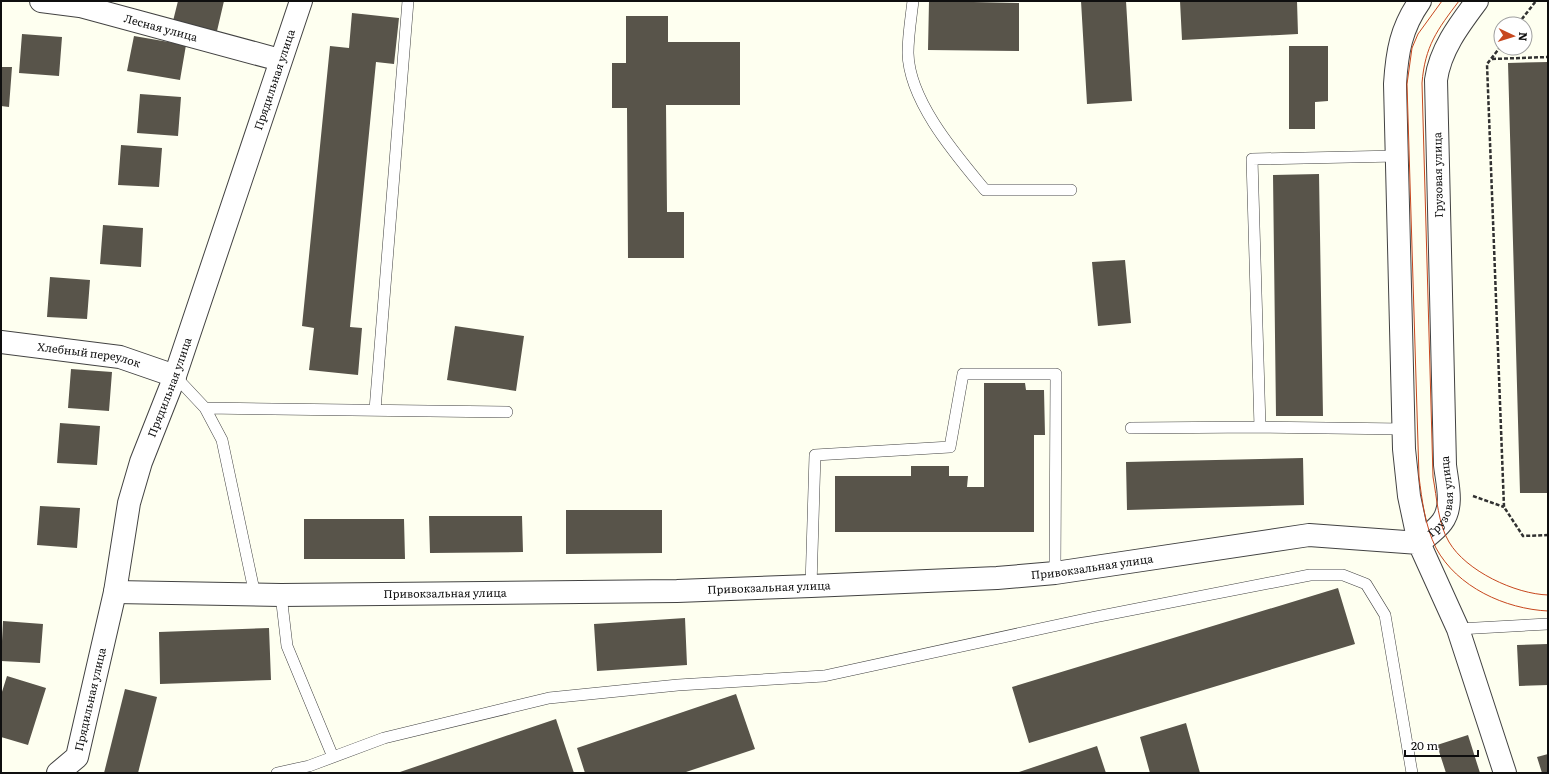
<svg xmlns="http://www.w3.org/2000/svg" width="1549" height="774" font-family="Literata,serif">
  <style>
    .building { fill: #58544a }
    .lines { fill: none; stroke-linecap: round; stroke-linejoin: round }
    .service-casing { stroke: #424242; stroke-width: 12 }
    .minor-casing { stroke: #424242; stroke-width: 24 }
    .tertiary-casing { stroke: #424242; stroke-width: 24 }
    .path { stroke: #313131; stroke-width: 2.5; stroke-dasharray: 4 2; stroke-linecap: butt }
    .service { stroke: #fff; stroke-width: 11 }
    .minor { stroke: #fff; stroke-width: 22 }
    .tertiary { stroke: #fff; stroke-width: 22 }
    .tram { stroke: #c7471e; stroke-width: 1 }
    .labels { text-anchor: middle; stroke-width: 4; stroke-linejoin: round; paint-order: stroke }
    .street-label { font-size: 11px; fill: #0f0f0f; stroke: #fff }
  </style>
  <rect width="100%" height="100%" fill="#fefff0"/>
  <path class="building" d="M178 1H224L217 31 173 21Z
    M929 1 1019 3V51L928 50Z
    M1081 1H1126L1132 101 1087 104Z
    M1180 1H1297L1298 34 1182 40Z
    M352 13 399 18 394 64 376 62 350 327 362 328 358 375 309 370 314 328 302 326 330 46 349 48Z
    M626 16H668V42H740V105H666L667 212H684V258H628L627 108H612V63H626Z
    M22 34 62 37 59 76 19 73Z
    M134 36 186 45 180 80 127 71Z
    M1289 46H1328V101L1315 102V129H1289Z
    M1548 62V493H1520L1508 63Z
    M1 67H12L9 107 1 106Z
    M140 94 181 97 178 136 137 133Z
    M121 145 162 148 159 187 118 185Z
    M1319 174 1323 416H1276L1273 175Z
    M103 225 143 228 141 267 100 264Z
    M1125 260 1131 323 1098 326 1092 262Z
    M50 277 90 280 87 319 47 317Z
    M455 326 524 336 516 391 447 380Z
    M71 369 112 372 109 411 68 408Z
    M984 383H1025L1026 390H1044L1045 435H1034V532H835V476H911V466H949V476H968L967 487H984Z
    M60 423 100 426 97 465 57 463Z
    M1303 458 1304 505 1127 510 1126 462Z
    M40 506 80 508 77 548 37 545Z
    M566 510H662V553L566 554Z
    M429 516H522L523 552 430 553Z
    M304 519H404L405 559H304Z
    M1338 588 1355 644 1029 743 1012 687Z
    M685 618 687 665 597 671 594 624Z
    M3 621 43 624 40 663 1 661Z
    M269 628 271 680 160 684 159 632Z
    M1548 644V685L1519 686 1517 645Z
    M7 676 46 688 28 745 1 737V695Z
    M125 689 157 697 138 773H104Z
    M736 694 755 749 683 773H585L577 748Z
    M556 719 574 773H397Z
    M1186 723 1200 773H1150L1140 737Z
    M1468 735 1480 773H1446L1437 745Z
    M1097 746 1106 773H1016Z
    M1548 754V773H1542L1537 757Z"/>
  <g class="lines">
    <g class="service-casing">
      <path id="service" d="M913 1C911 18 908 36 908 53 909 101 956 155 985 190H1071
        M1397 156 1252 159 1260 427 1404 429
        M175 376 205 408 222 440 255 595
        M205 408 507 412
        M375 410 408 1
        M1131 428 1260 427
        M811 586 815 455 950 447 963 374H1056L1055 573
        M281 595 287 646 333 757
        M1458 629 1548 624
        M277 773 309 766 384 738 549 698 678 685 824 676 1095 617 1310 575H1343L1366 584 1385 615 1412 773"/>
    </g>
    <g class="minor-casing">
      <g id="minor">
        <path id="s1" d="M41 1 80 6 280 60"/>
        <path id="s2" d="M1 342 120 357 175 376"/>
        <path id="s3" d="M115 592 281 595 677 591 811 586 997 578 1055 573 1309 535 1419 543 1458 629 1505 773"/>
        <path id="s4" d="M58 773 77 757 115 592 129 503 141 462 175 376 301 1"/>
      </g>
    </g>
    <g class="tertiary-casing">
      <g id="tertiary">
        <path id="s5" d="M1419 543C1426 537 1436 530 1442 522 1454 506 1447 483 1445 465L1436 80C1440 50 1459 25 1477 1"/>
        <path d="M1419 543 1409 496 1404 449 1395 84C1397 52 1401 28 1420 1"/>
      </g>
    </g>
    <path class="path" d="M1518 24 1536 1
      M1501 46 1487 64 1504 507 1523 536 1548 535
      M1492 59 1548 57
      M1473 496 1504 507"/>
    <use href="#service" class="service"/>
    <use href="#minor" class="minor"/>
    <use href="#tertiary" class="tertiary"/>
    <path class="tram" d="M1442 1 1418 34 1412 48 1407 84 1419 477C1422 500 1425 526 1436 548 1457 587 1505 609 1548 611
      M1459 1C1437 30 1425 46 1422 83L1433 477C1437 498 1438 524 1449 542 1466 571 1515 594 1548 595"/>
  </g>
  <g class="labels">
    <g class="street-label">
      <text dy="4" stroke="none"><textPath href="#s1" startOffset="123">Лесная улица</textPath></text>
      <text dy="4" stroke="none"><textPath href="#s4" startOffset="732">Прядильная улица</textPath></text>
      <text transform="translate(1438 175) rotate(-91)" y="4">Грузовая улица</text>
      <text dy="4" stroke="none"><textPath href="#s2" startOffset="89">Хлебный переулок</textPath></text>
      <text dy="4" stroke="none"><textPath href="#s4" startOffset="407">Прядильная улица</textPath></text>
      <text dy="4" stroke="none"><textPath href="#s5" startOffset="56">Грузовая улица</textPath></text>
      <text dy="4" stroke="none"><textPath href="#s3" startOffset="978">Привокзальная улица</textPath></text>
      <text dy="4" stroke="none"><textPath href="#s3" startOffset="654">Привокзальная улица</textPath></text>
      <text dy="4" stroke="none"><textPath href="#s3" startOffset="330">Привокзальная улица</textPath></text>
      <text dy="4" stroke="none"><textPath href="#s4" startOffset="84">Прядильная улица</textPath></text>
    </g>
  </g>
  <rect width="1549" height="774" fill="none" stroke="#0f0f0f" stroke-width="4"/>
  <g transform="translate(1513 36) rotate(94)"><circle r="19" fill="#ffffff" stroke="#9f9f9f"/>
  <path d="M0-3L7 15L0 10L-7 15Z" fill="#c7471e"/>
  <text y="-6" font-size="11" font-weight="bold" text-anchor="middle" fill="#0f0f0f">N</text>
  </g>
  <path d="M1405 750v6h73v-6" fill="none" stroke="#0f0f0f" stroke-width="2"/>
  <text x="1411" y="750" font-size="12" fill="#0f0f0f" stroke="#ffffff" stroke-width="3" paint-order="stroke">20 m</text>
</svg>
